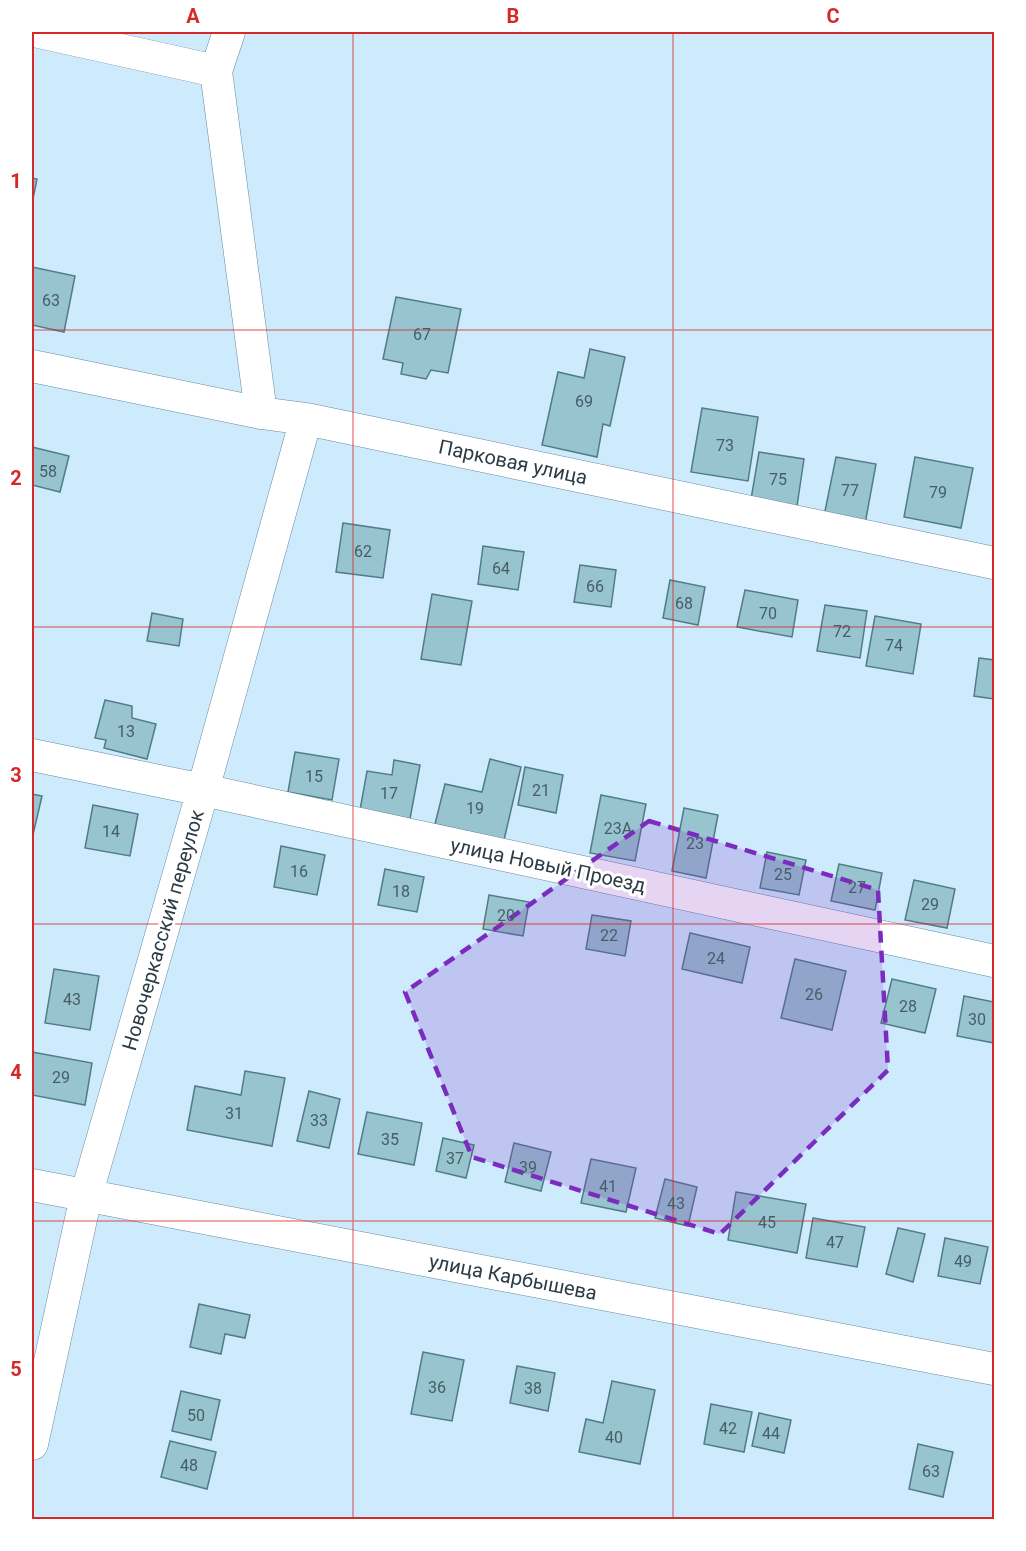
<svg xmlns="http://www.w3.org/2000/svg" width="1026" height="1551" font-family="Roboto,sans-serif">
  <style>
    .building { fill: #97c4cf; stroke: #517c86; stroke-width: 1.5 }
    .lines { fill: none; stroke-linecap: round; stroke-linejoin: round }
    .minor-casing { stroke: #688a9f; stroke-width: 33 }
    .minor { stroke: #fff; stroke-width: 32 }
    .marked { fill: #7b2cbf; fill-opacity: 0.2; stroke: #7b2cbf; stroke-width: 4.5; stroke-dasharray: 12 8; stroke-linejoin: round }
    .grid { fill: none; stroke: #d62828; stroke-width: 1.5; stroke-opacity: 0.55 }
    .labels { text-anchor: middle; stroke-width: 6; stroke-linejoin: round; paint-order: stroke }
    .number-label { font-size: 16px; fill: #475d67 }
    .street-label { font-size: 20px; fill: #2c3b44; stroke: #fff }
    .neatline { fill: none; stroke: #d62828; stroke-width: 2 }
    .grid-label { font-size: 20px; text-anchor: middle; font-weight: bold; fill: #d62828 }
  </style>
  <rect width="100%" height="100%" fill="#ceebfd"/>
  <path class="building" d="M32 178 37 179 32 204Z
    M32 267 75 276 64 332 32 325Z
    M396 297 461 309 448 373 431 370 426 379 401 374 403 363 383 359Z
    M590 349 625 357 610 426 603 424 597 457 542 445 558 372 584 378Z
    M702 408 758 417 748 481 691 472Z
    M32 447 69 456 60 492 32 485Z
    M759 452 804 459 797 506 751 499Z
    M836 457 876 464 865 524 824 516Z
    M915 457 973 468 961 528 904 517Z
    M343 523 390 530 383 578 336 572Z
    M483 546 524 552 518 590 478 584Z
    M580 565 616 570 611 607 574 602Z
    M670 580 705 587 698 625 663 618Z
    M745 590 798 600 792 637 737 627Z
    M432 594 472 601 461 665 421 659Z
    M825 605 867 611 860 658 817 651Z
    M152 613 183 619 179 646 147 641Z
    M875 616 921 624 913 674 866 666Z
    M979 658 994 660V699L974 696Z
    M105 700 132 706V718L156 724 147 759 104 748 106 740 95 738Z
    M295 752 339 759 332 800 288 792Z
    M490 759 521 767 504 840 435 824 445 784 482 792Z
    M394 760 420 765 410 819 360 810 367 771 392 775Z
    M525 767 563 775 556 813 518 805Z
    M32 794 42 796 32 839Z
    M601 795 646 804 635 861 590 853Z
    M93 805 138 814 130 856 85 848Z
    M684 808 718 815 706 878 672 871Z
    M281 846 325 855 317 895 274 887Z
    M767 852 806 860 799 895 760 888Z
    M839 864 882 873 875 910 831 901Z
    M385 869 424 877 417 912 378 905Z
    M914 880 955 889 947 928 905 920Z
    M489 895 529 902 523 936 483 929Z
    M592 915 631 921 625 956 586 949Z
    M690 933 750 947 742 983 682 969Z
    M795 959 846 971 832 1030 781 1018Z
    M54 969 99 976 90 1030 45 1023Z
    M892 979 936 989 925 1033 881 1023Z
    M964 996 994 1002V1043L957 1036Z
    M32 1052 92 1063 85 1105 32 1095Z
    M245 1071 285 1078 272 1146 187 1130 195 1086 241 1095Z
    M309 1091 340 1099 329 1148 297 1141Z
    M367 1112 422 1123 414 1165 358 1154Z
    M443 1138 474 1145 466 1178 436 1171Z
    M514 1143 551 1152 541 1191 505 1182Z
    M591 1159 636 1168 626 1212 581 1203Z
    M665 1179 697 1187 688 1226 655 1218Z
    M736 1192 806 1204 797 1253 728 1240Z
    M813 1218 865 1227 857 1267 806 1258Z
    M898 1228 925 1234 913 1282 886 1274Z
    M945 1238 988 1247 980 1284 938 1276Z
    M199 1304 250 1315 245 1338 225 1334 221 1354 190 1347Z
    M423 1352 464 1360 452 1421 411 1414Z
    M517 1366 555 1373 548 1411 510 1403Z
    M612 1381 655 1390 640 1464 579 1452 586 1419 603 1423Z
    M181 1391 220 1400 211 1440 172 1431Z
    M711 1404 752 1412 744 1452 704 1444Z
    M759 1413 791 1420 784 1453 752 1446Z
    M170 1441 216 1452 207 1489 161 1477Z
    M918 1444 953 1452 943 1497 909 1489Z"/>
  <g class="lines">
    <g class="minor-casing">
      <path id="minor" d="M39 32 216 71
        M229 32 216 71 261 413
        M32 366 261 413 306 419 994 563
        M32 755 203 790 994 961
        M32 1185 994 1369
        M32 1444 86 1196 203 790 306 419"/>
    </g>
    <use href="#minor" class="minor"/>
  </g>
  <path class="marked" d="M649 821 878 890 888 1070 720 1234 472 1157 405 992Z"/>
  <path class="grid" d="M353 32V1520M673 32V1520M32 330H994M32 627H994M32 924H994M32 1221H994"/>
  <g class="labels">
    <g class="number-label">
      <text x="51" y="306">63</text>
      <text x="422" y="340">67</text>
      <text x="584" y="407">69</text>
      <text x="725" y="451">73</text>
      <text x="48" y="477">58</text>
      <text x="778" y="485">75</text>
      <text x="850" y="496">77</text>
      <text x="938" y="498">79</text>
      <text x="363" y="557">62</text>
      <text x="501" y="574">64</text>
      <text x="595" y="592">66</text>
      <text x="684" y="609">68</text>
      <text x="768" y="619">70</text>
      <text x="842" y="637">72</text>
      <text x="894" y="651">74</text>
      <text x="126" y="737">13</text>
      <text x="314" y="782">15</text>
      <text x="541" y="796">21</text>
      <text x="389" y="799">17</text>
      <text x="475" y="814">19</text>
      <text x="618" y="834">23А</text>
      <text x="111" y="837">14</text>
      <text x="695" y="849">23</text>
      <text x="299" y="877">16</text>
      <text x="783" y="880">25</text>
      <text x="857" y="893">27</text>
      <text x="401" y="897">18</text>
      <text x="930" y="910">29</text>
      <text x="506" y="921">20</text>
      <text x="609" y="941">22</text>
      <text x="716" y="964">24</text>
      <text x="814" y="1000">26</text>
      <text x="72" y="1005">43</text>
      <text x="908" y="1012">28</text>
      <text x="977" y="1025">30</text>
      <text x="61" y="1083">29</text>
      <text x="234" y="1119">31</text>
      <text x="319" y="1126">33</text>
      <text x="390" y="1145">35</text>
      <text x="455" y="1164">37</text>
      <text x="528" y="1173">39</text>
      <text x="608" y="1192">41</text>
      <text x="676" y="1209">43</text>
      <text x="767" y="1228">45</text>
      <text x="835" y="1248">47</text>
      <text x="963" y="1267">49</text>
      <text x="437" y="1393">36</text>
      <text x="533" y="1394">38</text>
      <text x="196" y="1421">50</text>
      <text x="728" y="1434">42</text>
      <text x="771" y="1439">44</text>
      <text x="614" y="1443">40</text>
      <text x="189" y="1471">48</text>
      <text x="931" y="1477">63</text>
    </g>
    <g class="street-label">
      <text transform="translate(513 462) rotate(12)" y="7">Парковая улица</text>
      <text transform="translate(548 865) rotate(12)" y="7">улица Новый Проезд</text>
      <text transform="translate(163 930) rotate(-74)" y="7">Новочеркасский переулок</text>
      <text transform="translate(513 1277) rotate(11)" y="7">улица Карбышева</text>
    </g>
  </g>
  <rect width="1026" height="1551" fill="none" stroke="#ffffff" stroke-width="66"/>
  <rect x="33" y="33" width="960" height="1485" class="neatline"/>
  <g class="grid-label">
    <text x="193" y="23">A</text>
    <text x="513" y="23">B</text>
    <text x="833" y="23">C</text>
    <text x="16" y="188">1</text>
    <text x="16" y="485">2</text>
    <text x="16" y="782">3</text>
    <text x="16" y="1079">4</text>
    <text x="16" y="1376">5</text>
  </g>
</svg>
